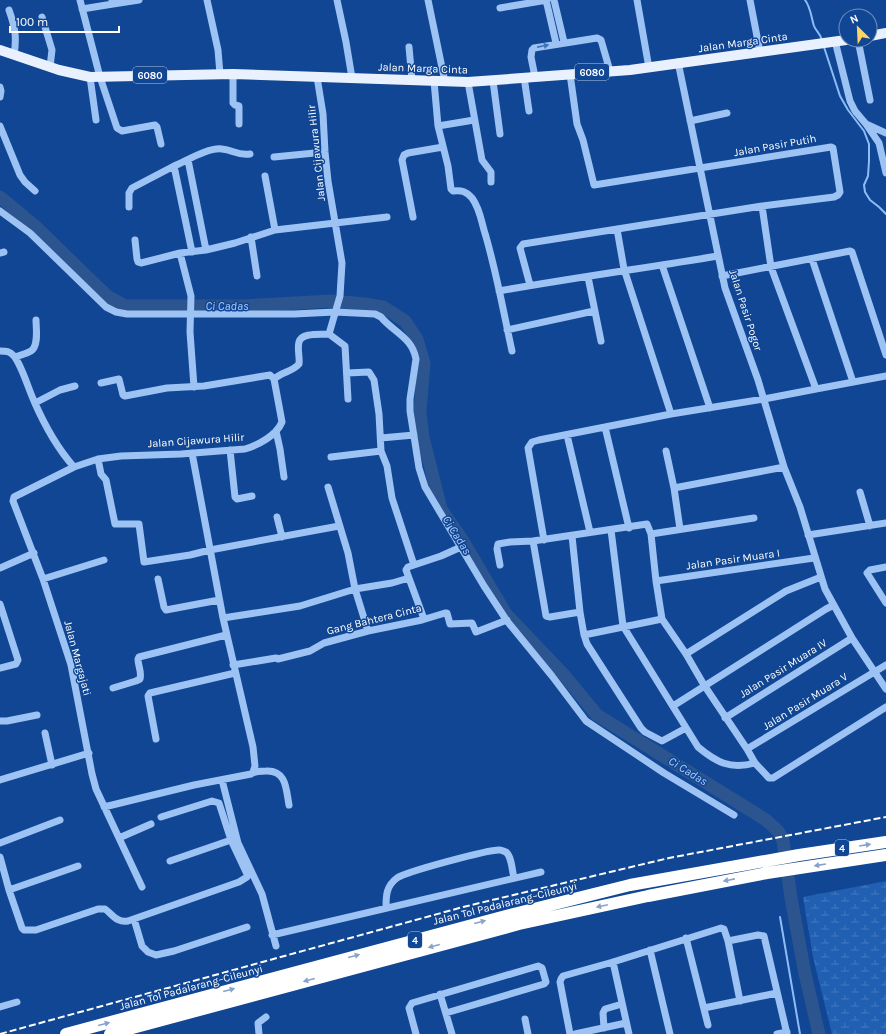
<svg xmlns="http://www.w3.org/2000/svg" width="886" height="1034" font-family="Karla,sans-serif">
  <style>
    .wetland { fill: url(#wetland-marsh) }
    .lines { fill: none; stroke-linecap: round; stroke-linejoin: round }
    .stream { stroke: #8ebcf7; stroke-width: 2 }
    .river { stroke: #2c548e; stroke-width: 13 }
    .minor { stroke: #9dc2f4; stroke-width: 7 }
    .major { stroke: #e9f1ff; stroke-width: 10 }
    .highway { stroke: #fff; stroke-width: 12 }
    .rail { stroke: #fff; stroke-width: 2; stroke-dasharray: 7 3; stroke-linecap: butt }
    .oneway { fill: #4171b5 }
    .oneway2 { fill: #88a2c9 }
    .labels { text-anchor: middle; stroke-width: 3; stroke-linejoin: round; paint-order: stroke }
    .shield { fill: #104693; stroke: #b7c8df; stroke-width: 1 }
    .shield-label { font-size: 10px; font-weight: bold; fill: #fff }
    .street-label { font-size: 11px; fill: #fff; stroke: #104693 }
    .water-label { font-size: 12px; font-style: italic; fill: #a9ccfa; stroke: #104693 }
  </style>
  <defs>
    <pattern id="wetland-marsh" width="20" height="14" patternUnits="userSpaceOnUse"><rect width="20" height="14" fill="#215fb3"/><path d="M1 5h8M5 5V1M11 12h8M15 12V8" fill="none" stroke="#4277be"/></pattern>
  </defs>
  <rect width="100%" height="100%" fill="#104693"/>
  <path class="wetland" d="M886 881V1034H832L813 957 803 897Z"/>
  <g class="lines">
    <path class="stream" d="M805 0C811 8 811 17 814 26 816 31 820 33 822 40
      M824 47 840 96 848 110 864 131 869 144V161L868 176 864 185 865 192 870 200 879 207 886 214
      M780 917 800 1034"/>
    <path class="river" d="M0 197 36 227 107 296 125 306H243L331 301 365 304 383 307 405 321 417 339 424 363 420 412 423 437 441 509 463 541 506 614 564 675 597 715 766 820 778 831 783 840 791 898 805 974 819 1034"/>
    <path class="minor" d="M80 0 100 77 117 128 122 131 155 125 157 127 161 144
      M112 0 113 4 139 0
      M207 0 218 50 220 74
      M337 0 346 42 352 78
      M428 0 445 82
      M546 0 556 43
      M554 0 564 42
      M637 0 649 68
      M750 0 760 52
      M500 8 547 0
      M82 9 113 4
      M9 10C15 27 17 37 14 55
      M42 17 52 50 50 67
      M858 40 870 100
      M835 41 850 101 855 111 866 124 879 143 886 173
      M409 47 412 80
      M678 62 725 288 758 380 784 467 800 507 825 589 852 638 886 689
      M233 74V103L235 105 239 106V124
      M90 77 96 120
      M524 77 529 111
      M535 77 531 57 532 50 534 48 597 38 601 40 610 71
      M434 81 438 126 448 166 451 189 453 191C461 190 466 191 472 198 479 207 481 219 484 230 496 269 503 310 512 351
      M493 81 500 134
      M468 82 482 160 491 172V182
      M0 87 1 91 0 97
      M690 121 727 113
      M866 124 886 133
      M0 126 20 175 25 182 35 191
      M438 126 474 120
      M274 157 325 152
      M188 160 206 250
      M174 166C186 161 209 147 222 149 233 150 238 156 250 154
      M265 176 275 230
      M762 206 771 267 816 389 886 376
      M129 207V193L132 188 174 166 192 252
      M0 211 30 233 106 307 116 312 127 314H294L335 312 375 314 381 317C393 332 412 337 416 359L410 399V411L419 468 425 487 484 586 507 621 552 676 586 721 664 773 734 815
      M413 217 402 160 404 155 408 153 443 147
      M617 229 624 269 671 414
      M251 237 257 276
      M135 240 137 259 138 262 141 263 180 253 206 250 235 243 275 230 387 217
      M0 253 4 252
      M180 253 191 296 190 332 194 387
      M812 259 853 382
      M662 265 710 408
      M722 276 850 251 852 252 886 355
      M588 277 601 341
      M530 285 520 248 523 244 762 206 834 197 838 195 840 192 833 148 831 147 594 185 583 140 577 124 570 74
      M499 291C572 278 645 268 718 256
      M507 330 594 311
      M329 334 345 346 348 399
      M0 351C6 351 10 351 14 356 22 366 28 388 34 401 44 424 57 448 74 467L98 459 121 456 181 454 245 449C258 445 276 436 282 422L274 379C282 372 292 372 299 364 300 357 297 349 299 342 302 332 321 335 329 334L340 296 342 263 328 181 325 152 323 114 317 77
      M15 357C20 355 26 354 31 351 39 346 36 328 36 320
      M347 373 369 372 374 380 379 414 381 451 387 466 392 498 414 565
      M101 383 119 379 123 395 125 396 167 388 204 386 270 375 274 379
      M35 403 60 390 75 386
      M605 427 629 528
      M276 431 280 449 284 477
      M567 435 590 532
      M381 438 414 435
      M230 450 235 497 237 499 252 496
      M666 451 674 488
      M192 453 223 618 253 747 255 766 253 772
      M331 457 381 451
      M98 459 101 474 106 480 115 524H139L144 562 190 555 210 550 339 526
      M74 467 14 497 13 501 43 579 71 665 92 774 96 789 142 887
      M328 487 348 553 355 589 368 631
      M860 492 870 526
      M277 517 282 537
      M680 529 674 488 784 467
      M611 530 623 626 698 747C716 762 730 770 755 763
      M651 534 754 518
      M808 535 886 523
      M572 536 580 612 584 635 587 644 641 728 645 732 662 741 686 728
      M544 540 528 448 532 442 539 440 671 414 764 399 816 389
      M500 565 497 549 498 544 510 542 533 541
      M886 567 870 570 867 573 886 603
      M0 568 34 553
      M43 579 104 560
      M158 579 164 607 166 610 219 600
      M656 581 814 558
      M0 604 18 660 16 664 0 668
      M580 612 550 617 546 616 533 541 647 524 651 534 656 581 662 619 686 654 704 685 747 749 755 763 769 778H773L886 707
      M223 618 300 606 355 589 392 583 409 578
      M424 619 406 570 408 567 441 556 461 547
      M584 635 662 619
      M686 654 786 591 821 577
      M233 665 276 658 278 659 310 651 324 643 368 631 422 620 445 613H447L450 624 472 623 476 632 507 620
      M113 688 136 681 140 679C142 672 138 666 138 659L139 657 226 635
      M673 706 826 609 834 605
      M725 718 852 638
      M0 721H7L37 715
      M45 733 52 765
      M156 739 148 696 150 693 235 673
      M747 749 886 665
      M0 780 89 753
      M222 780 238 843 262 894 276 946
      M104 807 194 785 251 774C255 771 261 771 266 771 287 770 286 790 289 805
      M119 838 151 824
      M0 843 60 820
      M0 857 9 890 22 928 24 930H36L98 909H105C113 915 117 923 128 921L239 882 247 877V874L231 840 219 803 212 801 161 817
      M170 861 231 840
      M9 890 78 866
      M386 908C386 896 386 886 397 878 405 872 490 849 500 850 502 850 505 852 506 852 512 857 512 871 514 878
      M134 919 142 946 148 952 156 955 174 951 247 927
      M272 935 541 872
      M686 938 708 1025
      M728 941 740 1001
      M650 950 670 1034
      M613 962 629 1034
      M440 994 452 1034
      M0 1007 17 1002
      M704 1008 777 993
      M525 1019 528 1034
      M604 1028 603 1013 605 1009 622 1004
      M259 1034 258 1023 266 1017
      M416 1034 409 1008 412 1003 538 966 542 968 546 982 544 984 446 1013
      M570 1034 560 982 561 979 563 976 613 962 721 928 724 929 728 941 758 935 764 936 787 1034
      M575 1034 626 1023
      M777 1034 787 1032"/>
    <path class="major" d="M870 36 886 33
      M0 50 59 70 90 77 233 74 468 82 630 70 846 40"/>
    <path class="highway" d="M66 1034 502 917 630 885 799 855 886 842
      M110 1034 519 924 648 896 767 873 886 855"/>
    <path class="rail" d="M0 1034 463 907 669 858 886 817"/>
  </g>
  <defs><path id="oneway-solid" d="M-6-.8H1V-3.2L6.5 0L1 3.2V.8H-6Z"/></defs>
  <use class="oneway" href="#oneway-solid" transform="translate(543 46) rotate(-11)"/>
  <g class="oneway2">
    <use href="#oneway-solid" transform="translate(865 845) rotate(-9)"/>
    <use href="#oneway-solid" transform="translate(820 865) rotate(171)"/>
    <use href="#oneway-solid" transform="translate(729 880) rotate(169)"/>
    <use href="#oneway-solid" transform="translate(602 906) rotate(168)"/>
    <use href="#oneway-solid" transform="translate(480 922) rotate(-15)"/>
    <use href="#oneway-solid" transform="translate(434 946) rotate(165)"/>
    <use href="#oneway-solid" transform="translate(354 956) rotate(-15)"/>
    <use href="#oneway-solid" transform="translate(309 980) rotate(165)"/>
    <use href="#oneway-solid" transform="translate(229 990) rotate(-15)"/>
    <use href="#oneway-solid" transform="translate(104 1024) rotate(-15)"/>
  </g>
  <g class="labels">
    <g class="shield">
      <rect x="575" y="64" width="34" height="16" rx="3"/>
      <rect x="133" y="67" width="34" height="16" rx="3"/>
      <rect x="835" y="840" width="14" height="16" rx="3"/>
      <rect x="408" y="932" width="14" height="16" rx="3"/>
    </g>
    <g class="shield-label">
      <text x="592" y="76">6080</text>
      <text x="150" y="79">6080</text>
      <text x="842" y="852">4</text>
      <text x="415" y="944">4</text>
    </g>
    <g class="street-label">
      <text transform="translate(743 42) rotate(-8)" y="4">Jalan Marga Cinta</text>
      <text transform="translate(423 68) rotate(2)" y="4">Jalan Marga Cinta</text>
      <text transform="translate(775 145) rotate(-10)" y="4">Jalan Pasir Putih</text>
      <text transform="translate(316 153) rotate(-96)" y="4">Jalan Cijawura Hilir</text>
      <text transform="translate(746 310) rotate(72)" y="4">Jalan Pasir Pogor</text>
      <text transform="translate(196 440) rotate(-4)" y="4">Jalan Cijawura Hilir</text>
      <text transform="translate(733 559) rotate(-8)" y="4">Jalan Pasir Muara I</text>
      <text transform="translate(374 619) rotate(-14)" y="4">Gang Bahtera Cinta</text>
      <text transform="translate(78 658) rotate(75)" y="4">Jalan Margajati</text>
      <text transform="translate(783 668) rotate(-32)" y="4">Jalan Pasir Muara IV</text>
      <text transform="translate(805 701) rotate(-32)" y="4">Jalan Pasir Muara V</text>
      <text transform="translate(505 903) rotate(-14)" y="4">Jalan Tol Padalarang–Cileunyi</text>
      <text transform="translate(191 987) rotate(-15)" y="4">Jalan Tol Padalarang–Cileunyi</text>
    </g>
    <g class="water-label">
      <text x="227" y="310">Ci Cadas</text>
      <text transform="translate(457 535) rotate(58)" y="4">Ci Cadas</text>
      <text transform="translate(688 771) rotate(32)" y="4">Ci Cadas</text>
    </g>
  </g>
  <g transform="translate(858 28) rotate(336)"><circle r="19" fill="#104693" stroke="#7090be"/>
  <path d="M0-3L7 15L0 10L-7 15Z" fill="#ffd55f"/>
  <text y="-6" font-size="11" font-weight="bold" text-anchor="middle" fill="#ffffff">N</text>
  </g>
  <path d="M10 26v6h109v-6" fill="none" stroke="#ffffff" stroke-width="2"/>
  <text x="16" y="26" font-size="12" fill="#ffffff" stroke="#104693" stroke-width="3" paint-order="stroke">100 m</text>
</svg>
